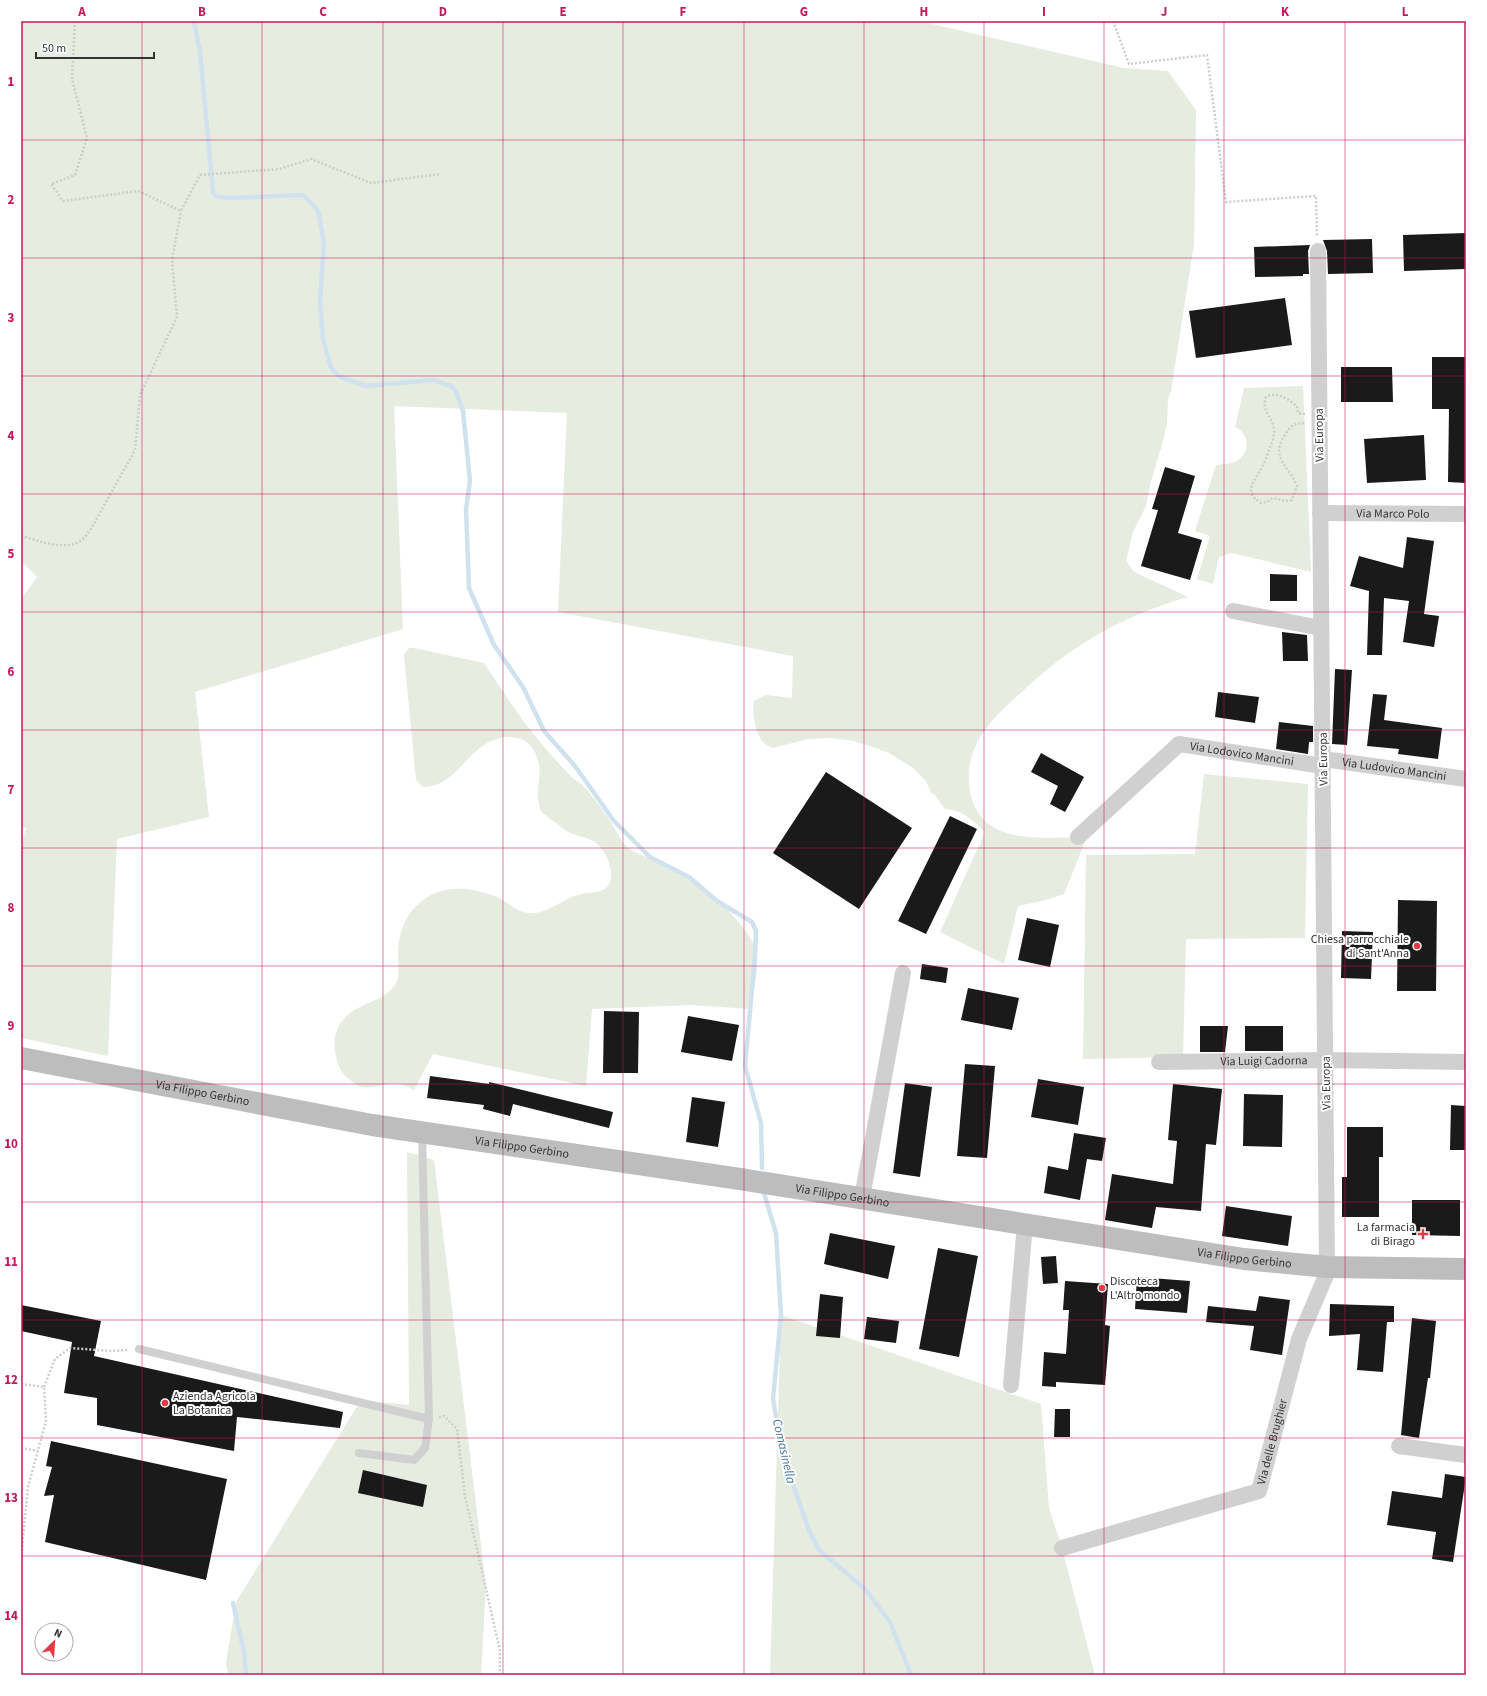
<svg xmlns="http://www.w3.org/2000/svg" width="1487" height="1696" font-family="'Source Sans 3',sans-serif">
  <style>
    .green { fill: #e6ecdf }
    .lines { fill: none; stroke-linecap: round; stroke-linejoin: round }
    .stream { stroke: #cfe2ee; stroke-width: 4.5 }
    .building { fill: #1a1a1a }
    .path { stroke: #cdcdcd; stroke-width: 2.5; stroke-dasharray: 2 2; stroke-linecap: butt }
    .lane { stroke: #d0d0d0; stroke-width: 8 }
    .street { stroke: #d0d0d0; stroke-width: 16 }
    .secondary { stroke: #bdbdbd; stroke-width: 22 }
    .grid { fill: none; stroke: #c2185b; stroke-width: 1; stroke-opacity: 0.55 }
    .poi-dot { fill: #e63946; stroke: #fff; stroke-width: 1.5 }
    .labels { text-anchor: middle; stroke-width: 4; stroke-linejoin: round; paint-order: stroke }
    .street-label { font-size: 12px; fill: #333; stroke: #fff }
    .poi-label { font-size: 12px; fill: #333; stroke: #fff; text-anchor: end }
    .water-label { font-size: 13px; font-style: italic; fill: #3f7597; stroke: #fff }
    .neatline { fill: none; stroke: #c2185b; stroke-width: 1.5 }
    .grid-label { font-size: 13px; text-anchor: middle; font-weight: bold; fill: #c2185b }
  </style>
  <rect width="100%" height="100%" fill="#fff"/>
  <path class="green" d="M21 21H919L1124 68 1168 71 1196 110 1194 244 1171 391 1168 399 1167 423 1164 438 1150 485 1146 506 1133 532 1126 561 1134 572 1188 597C1127 614 1073 644 1026 688 995 716 962 744 970 791 980 848 1044 837 1087 837L1064 894 1042 901 1018 906 1004 964 940 932 985 832C972 820 963 810 945 809L936 796 931 793 926 781 912 767 889 753 876 748 854 741 830 738 808 739 773 748C769 746 764 744 762 741 755 731 752 713 754 701L766 695 792 698 793 656 558 612 567 413 394 406 403 629 195 692 209 817 117 839 108 1056 21 1038V847L26 828 21 826V599L37 577 21 561Z
    M1303 386 1311 572 1232 553 1219 557 1213 584 1197 579 1210 536 1195 531 1216 465C1221 464 1227 464 1232 463 1250 457 1252 435 1235 427L1244 388Z
    M409 648H414L484 663C502 690 520 718 540 742 551 755 563 769 575 780 578 782 581 783 583 786 594 797 604 811 612 824 616 831 620 839 625 845 637 857 657 859 672 866 697 878 746 922 755 948 760 965 754 992 750 1009L691 1005 592 1009 586 1086 433 1054 414 1090C410 1088 405 1085 399 1084 380 1081 368 1096 350 1080 346 1077 342 1073 340 1068 335 1058 333 1043 336 1033 347 1000 383 1007 396 983 400 976 398 964 398 955 398 927 411 902 438 892 459 885 482 890 501 899 510 905 518 912 529 913 546 915 562 899 578 895 587 892 596 894 605 889 608 887 610 883 611 879 612 865 605 848 593 841 586 837 577 836 570 833 563 829 557 823 550 819 546 815 541 813 540 808 533 787 547 771 533 749 527 739 517 737 506 737 502 737 498 739 494 740 466 750 455 787 423 787L416 780 404 655Z
    M1204 774 1308 784 1305 938 1186 939 1183 1057 1083 1059 1086 855 1195 854Z
    M407 1152 434 1160 486 1586 481 1675H228L226 1663 236 1602 361 1400 409 1405Z
    M781 1315 1041 1404 1049 1508 1062 1548 1095 1675H770Z"/>
  <g class="lines">
    <path class="stream" d="M194 21 200 52 213 192 216 196 228 198 303 195 318 210 324 243 320 302 323 339 331 368 340 377 366 386 433 380 451 386 456 392 463 411 470 481 466 509 469 588 494 645 523 687 544 731 575 766 614 821 650 857 689 877 717 901 752 922 756 931 755 956 745 1066 761 1123 762 1168
      M763 1190 776 1233 781 1315 773 1399 776 1417 794 1487 810 1533 819 1550 865 1589 890 1622 911 1675
      M233 1603 244 1652 246 1675"/>
  </g>
  <path class="building" d="M1466 233V269L1404 271 1403 235Z
    M1372 239 1373 273 1328 274 1327 251 1323 240Z
    M1310 245 1308 251 1309 274H1303V276L1255 277 1254 247Z
    M1285 298 1292 345 1196 358 1189 311Z
    M1432 357H1465L1466 483 1448 482 1449 409H1432Z
    M1341 367H1392L1393 402H1341Z
    M1424 435 1426 480 1367 483 1364 439Z
    M1165 467 1195 476 1178 533 1202 540 1190 580 1141 566 1158 510 1152 509Z
    M1407 537 1434 541 1424 614 1439 616 1434 647 1403 642 1409 601 1384 598 1382 655H1367L1369 591 1350 586 1359 556 1403 568Z
    M1270 574 1297 575V601H1270Z
    M1282 632 1307 635 1308 661H1283Z
    M1335 669 1352 670 1347 745 1332 744Z
    M1218 692 1259 697 1255 723 1215 717Z
    M1373 694 1387 695 1384 720 1442 728 1438 759 1398 754 1399 749 1367 746Z
    M1279 722 1313 726V742H1309L1308 754 1276 749Z
    M1041 753 1084 777 1065 812 1050 804 1058 786 1031 772Z
    M826 772 912 828 859 909 773 853Z
    M950 816 977 829 926 934 898 921Z
    M1398 900 1437 901 1436 991H1397Z
    M1027 918 1059 925 1050 967 1018 960Z
    M1342 931 1373 932 1371 979 1341 978Z
    M922 964 948 968 946 983 920 979Z
    M968 988 1019 998 1012 1030 961 1020Z
    M604 1011 639 1012 638 1073H603Z
    M688 1016 739 1025 732 1061 681 1052Z
    M1200 1026H1228L1225 1052H1200Z
    M1245 1026H1283V1051H1245Z
    M965 1064 995 1066 987 1158 957 1156Z
    M430 1076 489 1084V1082L613 1112 609 1128 513 1104 510 1116 483 1109 484 1105 427 1098Z
    M1038 1079 1084 1087 1078 1125 1031 1117Z
    M905 1083 932 1087 920 1177 893 1173Z
    M1173 1084 1222 1089 1216 1145 1206 1144 1201 1211 1156 1207 1152 1228 1105 1220 1112 1174 1173 1184 1177 1141 1168 1140Z
    M1244 1094 1283 1095 1282 1147 1243 1146Z
    M692 1097 725 1102 718 1147 686 1142Z
    M1451 1105 1466 1106V1150H1450Z
    M1347 1127H1383V1157H1379V1217H1342V1177H1347Z
    M1074 1133 1106 1138 1102 1161 1087 1159 1080 1200 1044 1193 1048 1166 1068 1170Z
    M1412 1200H1460V1236L1412 1235Z
    M1226 1206 1292 1216 1288 1246 1222 1236Z
    M830 1233 895 1246 888 1279 824 1264Z
    M938 1248 978 1256 959 1357 919 1349Z
    M1056 1256 1058 1283 1043 1284 1041 1257Z
    M1137 1277 1190 1281 1187 1313 1135 1309Z
    M1065 1281 1108 1284 1105 1325 1110 1326 1105 1385 1056 1382V1387L1042 1386 1044 1352 1066 1354 1069 1310H1063Z
    M820 1294 843 1297 840 1338 816 1336Z
    M1259 1296 1290 1300 1282 1355 1250 1350 1254 1326 1206 1322 1208 1306 1256 1311Z
    M1330 1304 1394 1306V1322H1387L1383 1372 1357 1370 1360 1334 1329 1336Z
    M21 1305 101 1321 94 1356 343 1412 340 1428 237 1417 234 1451 97 1425V1398L64 1393 72 1342 21 1331Z
    M867 1317 899 1321 896 1343 864 1339Z
    M1412 1318 1436 1321 1430 1378H1428L1419 1438 1401 1435Z
    M1055 1409H1070V1437H1054Z
    M51 1441 227 1479 206 1580 45 1542 54 1495 44 1496 52 1467 46 1466Z
    M363 1470 427 1485 423 1507 358 1493Z
    M1445 1474 1466 1477 1453 1562 1432 1559 1436 1532 1387 1525 1392 1491 1442 1498Z"/>
  <g class="lines">
    <path class="path" d="M75 21 72 79 87 138 75 175 51 184 63 201 138 191 181 211 200 175 279 169 311 159 371 183 441 174
      M1113 21 1129 64 1207 55 1226 202 1316 196 1317 237
      M1305 414 1298 413 1297 406C1288 399 1277 391 1266 397 1261 410 1272 417 1274 429 1275 435 1272 442 1270 447 1268 452 1265 463 1262 467 1255 481 1242 491 1261 503L1267 502 1273 498 1287 501 1292 500 1297 486C1290 467 1269 458 1285 435 1290 426 1295 423 1305 423
      M21 536C38 540 67 553 83 539 86 536 88 532 91 529L135 450 140 395 177 317 172 260 181 211
      M21 1384 44 1387 46 1421 28 1487 21 1558
      M44 1387 55 1359 70 1348 111 1351 128 1350
      M439 1417 444 1416 457 1429 465 1496 500 1651V1675
      M21 1448 38 1451"/>
    <path class="lane" d="M139 1349 429 1419
      M359 1453 414 1460 425 1448 429 1419 422 1133"/>
    <g class="street">
      <path id="s1" d="M1320 513 1466 514"/>
      <path d="M1233 611 1321 628"/>
      <path id="s2" d="M1323 759 1466 779"/>
      <path id="s3" d="M1078 837 1179 744 1323 766"/>
      <path id="s4" d="M1159 1062 1326 1060 1466 1062"/>
      <path d="M862 1198 903 973"/>
      <path d="M1011 1385 1025 1224"/>
      <path d="M1399 1446 1466 1455"/>
      <path id="s5" d="M1062 1548 1259 1491 1299 1339 1327 1273 1318 251"/>
    </g>
    <path class="secondary" id="s6" d="M21 1058 372 1125 740 1179 1244 1259 1328 1267 1466 1269"/>
  </g>
  <path class="grid" d="M142 21V1675M262 21V1675M383 21V1675M503 21V1675M623 21V1675M744 21V1675M864 21V1675M984 21V1675M1104 21V1675M1224 21V1675M1345 21V1675M21 140H1466M21 258H1466M21 376H1466M21 494H1466M21 612H1466M21 730H1466M21 848H1466M21 966H1466M21 1084H1466M21 1202H1466M21 1320H1466M21 1438H1466M21 1556H1466"/>
  <g class="poi-dot">
    <circle cx="1417" cy="946" r="4"/>
    <path d="M1421 1228h4v4h4v4h-4v4h-4v-4h-4v-4h4z"/>
    <circle cx="1102" cy="1288" r="4"/>
    <circle cx="165" cy="1403" r="4"/>
  </g>
  <g class="labels">
    <g class="street-label">
      <text transform="translate(1319 435) rotate(-91)" y="4">Via Europa</text>
      <text dy="4" stroke="none"><textPath href="#s1" startOffset="73">Via Marco Polo</textPath></text>
      <text dy="4" stroke="none"><textPath href="#s3" startOffset="201">Via Lodovico Mancini</textPath></text>
      <text transform="translate(1323 759) rotate(-91)" y="4">Via Europa</text>
      <text dy="4" stroke="none"><textPath href="#s2" startOffset="72">Via Ludovico Mancini</textPath></text>
      <text dy="4" stroke="none"><textPath href="#s4" startOffset="105">Via Luigi Cadorna</textPath></text>
      <text transform="translate(1326 1083) rotate(-91)" y="4">Via Europa</text>
      <text dy="4" stroke="none"><textPath href="#s6" startOffset="185">Via Filippo Gerbino</textPath></text>
      <text dy="4" stroke="none"><textPath href="#s6" startOffset="509">Via Filippo Gerbino</textPath></text>
      <text dy="4" stroke="none"><textPath href="#s6" startOffset="833">Via Filippo Gerbino</textPath></text>
      <text dy="4" stroke="none"><textPath href="#s6" startOffset="1240">Via Filippo Gerbino</textPath></text>
      <text dy="4" stroke="none"><textPath href="#s5" startOffset="256">Via delle Brughier</textPath></text>
    </g>
    <g class="poi-label">
      <text x="1409" y="943">Chiesa parrocchiale<tspan x="1409" dy="14">di Sant'Anna</tspan></text>
      <text x="1415" y="1231">La farmacia<tspan x="1415" dy="14">di Birago</tspan></text>
      <text x="1110" y="1285" text-anchor="start">Discoteca<tspan x="1110" dy="14">L'Altro mondo</tspan></text>
      <text x="173" y="1400" text-anchor="start">Azienda Agricola<tspan x="173" dy="14">La Botanica</tspan></text>
    </g>
    <g class="water-label">
      <text transform="translate(785 1451) rotate(77)" y="5">Comasinella</text>
    </g>
  </g>
  <rect width="1487" height="1696" fill="none" stroke="#ffffff" stroke-width="44"/>
  <g transform="translate(54 1642) rotate(25)"><circle r="19" fill="#ffffff" stroke="#adadad"/>
  <path d="M0-3L7 15L0 10L-7 15Z" fill="#e63946"/>
  <text y="-6" font-size="11" font-weight="bold" text-anchor="middle" fill="#333333">N</text>
  </g>
  <path d="M36 52v6h118v-6" fill="none" stroke="#333333" stroke-width="2"/>
  <text x="42" y="52" font-size="12" fill="#333333" stroke="#ffffff" stroke-width="3" paint-order="stroke">50 m</text>
  <rect x="22" y="22" width="1443" height="1652" class="neatline"/>
  <g class="grid-label">
    <text x="82" y="16">A</text>
    <text x="202" y="16">B</text>
    <text x="323" y="16">C</text>
    <text x="443" y="16">D</text>
    <text x="563" y="16">E</text>
    <text x="683" y="16">F</text>
    <text x="804" y="16">G</text>
    <text x="924" y="16">H</text>
    <text x="1044" y="16">I</text>
    <text x="1164" y="16">J</text>
    <text x="1285" y="16">K</text>
    <text x="1405" y="16">L</text>
    <text x="11" y="86">1</text>
    <text x="11" y="204">2</text>
    <text x="11" y="322">3</text>
    <text x="11" y="440">4</text>
    <text x="11" y="558">5</text>
    <text x="11" y="676">6</text>
    <text x="11" y="794">7</text>
    <text x="11" y="912">8</text>
    <text x="11" y="1030">9</text>
    <text x="11" y="1148">10</text>
    <text x="11" y="1266">11</text>
    <text x="11" y="1384">12</text>
    <text x="11" y="1502">13</text>
    <text x="11" y="1620">14</text>
  </g>
</svg>
